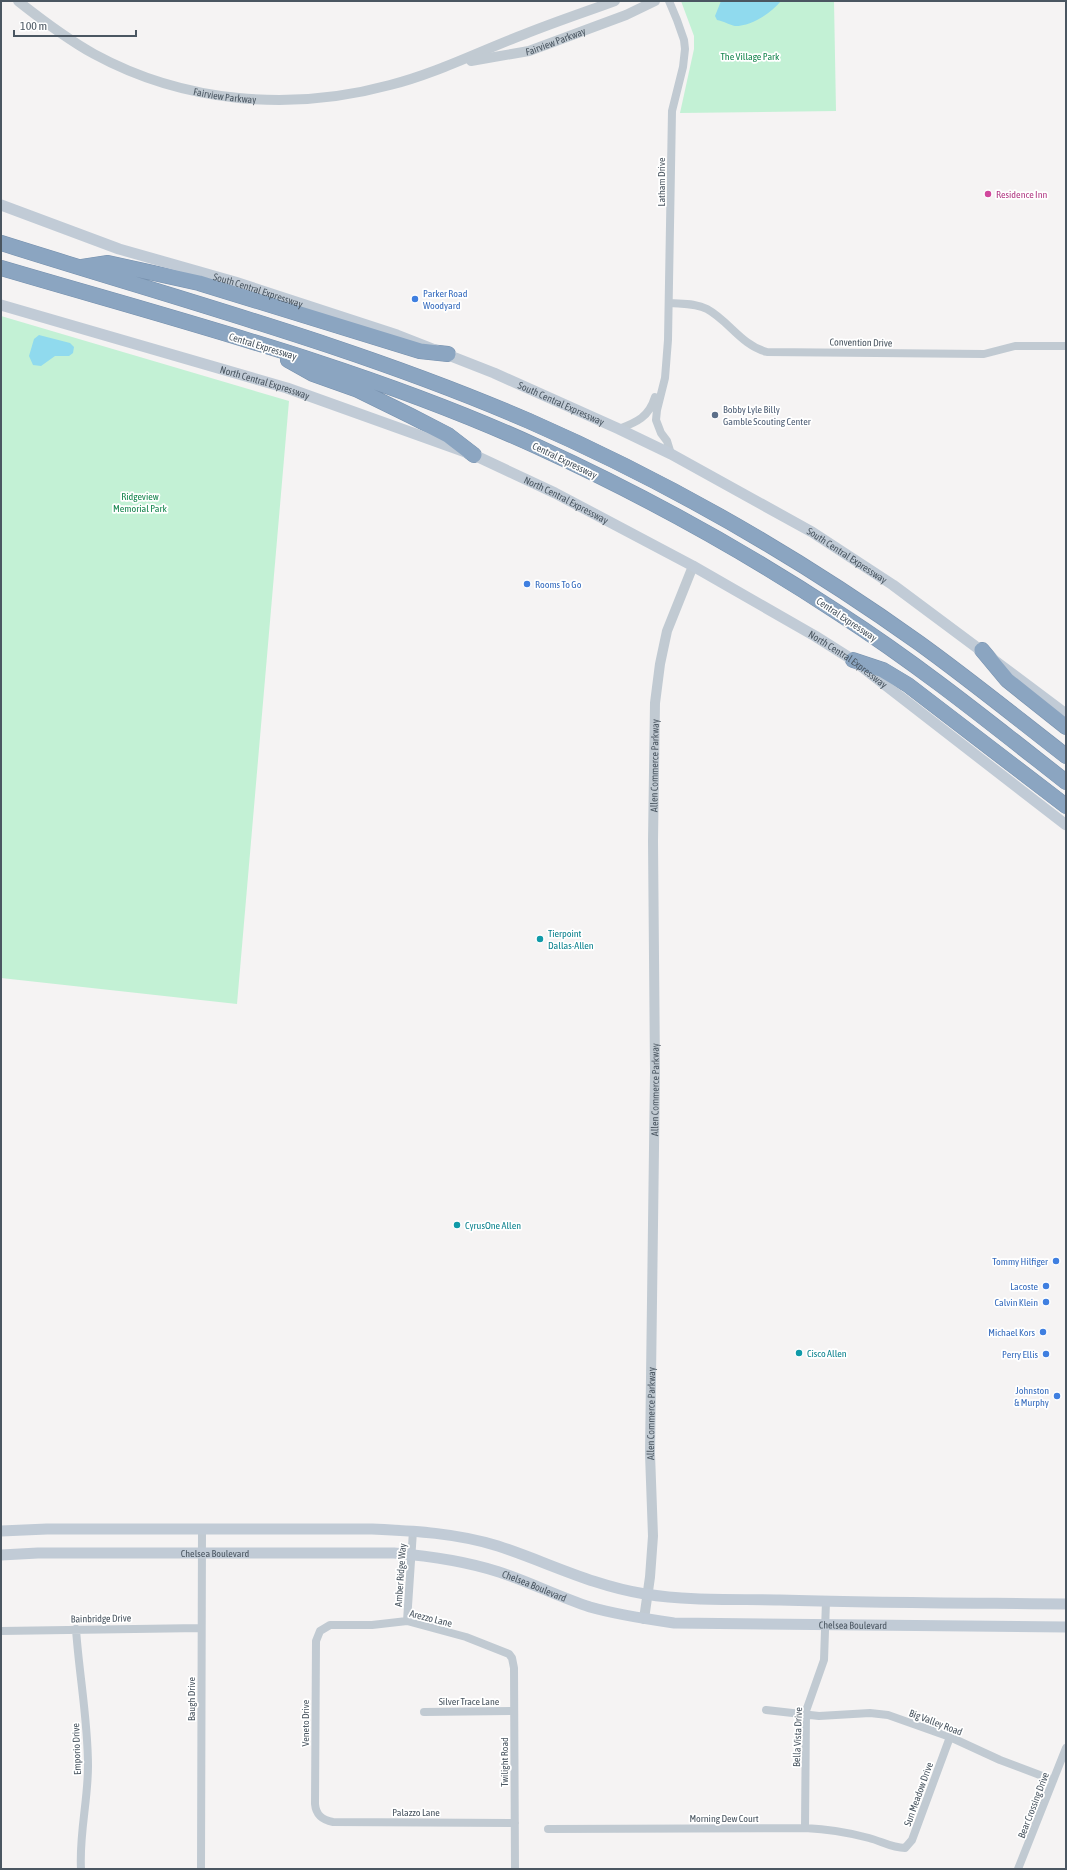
<svg xmlns="http://www.w3.org/2000/svg" width="1067" height="1870" font-family="'Asap Condensed',sans-serif">
  <style>
    .green { fill: #c3f1d5 }
    .water { fill: #90daee }
    .lines { fill: none; stroke-linecap: round; stroke-linejoin: round }
    .motorway-casing { stroke: #7690ad; stroke-width: 16 }
    .minor { stroke: #c1cad2; stroke-width: 8 }
    .tertiary { stroke: #c1cad2; stroke-width: 10 }
    .secondary { stroke: #c1cbd6; stroke-width: 11 }
    .motorway { stroke: #8ba5c1; stroke-width: 15 }
    .hotel-dot { fill: #d1479c; stroke: #fff; stroke-width: 1.5 }
    .shop-dot { fill: #3f7fe0; stroke: #fff; stroke-width: 1.5 }
    .service-dot { fill: #5c6f8a; stroke: #fff; stroke-width: 1.5 }
    .culture-dot { fill: #0f9aa8; stroke: #fff; stroke-width: 1.5 }
    .labels { text-anchor: middle; stroke-width: 3.5; stroke-linejoin: round; paint-order: stroke }
    .street-label { font-size: 10px; fill: #4a5661; stroke: #fff }
    .park-label { font-size: 10px; fill: #17864f; stroke: #fff }
    .hotel-label { font-size: 10px; fill: #b23c85; stroke: #fff; text-anchor: start }
    .shop-label { font-size: 10px; fill: #366cbe; stroke: #fff; text-anchor: end }
    .service-label { font-size: 10px; fill: #4e5e75; stroke: #fff; text-anchor: start }
    .culture-label { font-size: 10px; fill: #0d838f; stroke: #fff; text-anchor: start }
  </style>
  <rect width="100%" height="100%" fill="#f5f3f3"/>
  <path class="green" d="M681 1H834L836 111 680 113 694 49V36Z
    M1 316 289 401 237 1004 1 978Z"/>
  <path class="water" d="M721 1H781C771 13 752 26 735 26 730 25 723 21 717 20L715 16Z
    M39 335 70 343 74 347 73 353 69 356H55L41 366 33 365 29 356 34 339Z"/>
  <g class="lines">
    <g class="motorway-casing">
      <path id="motorway" d="M1 243C178 299 358 347 529 421 666 481 797 556 919 643 969 679 1017 718 1066 756
        M82 267 108 263 199 283 420 351 448 354
        M1 268C181 321 365 368 536 446 641 494 743 550 840 614 919 665 992 724 1066 782
        M288 360 313 374 358 390 411 416 448 435 474 455
        M982 650 1007 680 1066 727
        M853 660 883 670 908 685 1066 806"/>
    </g>
    <path class="minor" d="M669 1 677 20 684 40 685 49 683 67 672 111 668 340 665 378 657 410 656 420 661 433 667 441 671 454
      M670 303C682 304 696 303 707 309 729 321 741 345 767 352L984 354 1015 346H1066
      M619 429C637 422 649 417 655 397
      M407 1621 413 1531
      M76 1629C79 1674 88 1720 88 1766 88 1801 79 1834 81 1869
      M1 1631 201 1628
      M766 1710 819 1716 870 1713 888 1715 950 1737 1000 1760 1053 1780
      M424 1712 514 1711
      M515 1823 333 1822C322 1820 316 1815 315 1804L316 1641 320 1631 330 1625H372L407 1621 466 1637 509 1654 512 1658 514 1668 515 1869
      M805 1828 806 1711 824 1660 826 1601
      M548 1829 805 1828C827 1829 847 1832 869 1838 881 1841 892 1848 905 1848L912 1840 950 1737
      M201 1869 202 1530
      M1018 1869 1066 1748"/>
    <g class="tertiary">
      <path id="s1" d="M18 1C42 20 67 39 94 54 184 103 291 112 390 85 437 73 480 51 525 34 555 22 585 12 615 1"/>
      <path id="s2" d="M471 61 529 51 626 15 655 1"/>
      <path id="s3" d="M644 1619 650 1577 653 1536 650 1454 655 1072 653 841 655 703 660 664 667 631 693 566"/>
    </g>
    <g class="secondary">
      <path id="s4" d="M1 205 119 249 235 282 397 335 494 373 619 429 671 454 812 532 893 585 1066 714"/>
      <path id="s5" d="M1 305 287 388 474 455 555 493 693 566 815 636 853 660 1066 825"/>
      <path d="M1 1531 47 1529H372C415 1531 456 1533 498 1546 547 1562 593 1586 645 1594 689 1601 735 1599 780 1600 875 1603 971 1603 1066 1604"/>
      <path id="s6" d="M1 1555 38 1553H394C430 1556 465 1561 499 1572 530 1582 559 1597 590 1607 618 1615 646 1619 674 1623L1066 1627"/>
    </g>
    <use href="#motorway" class="motorway"/>
  </g>
  <circle class="hotel-dot" cx="988" cy="194" r="4"/>
  <g class="shop-dot">
    <circle cx="415" cy="299" r="4"/>
    <circle cx="527" cy="584" r="4"/>
    <circle cx="1056" cy="1261" r="4"/>
    <circle cx="1046" cy="1286" r="4"/>
    <circle cx="1046" cy="1302" r="4"/>
    <circle cx="1043" cy="1332" r="4"/>
    <circle cx="1046" cy="1354" r="4"/>
    <circle cx="1057" cy="1396" r="4"/>
  </g>
  <circle class="service-dot" cx="715" cy="415" r="4"/>
  <g class="culture-dot">
    <circle cx="540" cy="939" r="4"/>
    <circle cx="457" cy="1225" r="4"/>
    <circle cx="799" cy="1353" r="4"/>
  </g>
  <g class="labels">
    <g class="street-label">
      <text dy="4" stroke="none"><textPath href="#s2" startOffset="87">Fairview Parkway</textPath></text>
      <text dy="4" stroke="none"><textPath href="#s1" startOffset="231">Fairview Parkway</textPath></text>
      <text transform="translate(661 182) rotate(-90)" y="4">Latham Drive</text>
      <text dy="4" stroke="none"><textPath href="#s4" startOffset="271">South Central Expressway</textPath></text>
      <text transform="translate(861 342) rotate(1)" y="4">Convention Drive</text>
      <text transform="translate(263 346) rotate(17)" y="4">Central Expressway</text>
      <text dy="4" stroke="none"><textPath href="#s5" startOffset="275">North Central Expressway</textPath></text>
      <text dy="4" stroke="none"><textPath href="#s4" startOffset="595">South Central Expressway</textPath></text>
      <text transform="translate(565 460) rotate(26)" y="4">Central Expressway</text>
      <text dy="4" stroke="none"><textPath href="#s5" startOffset="599">North Central Expressway</textPath></text>
      <text dy="4" stroke="none"><textPath href="#s4" startOffset="919">South Central Expressway</textPath></text>
      <text transform="translate(847 619) rotate(34)" y="4">Central Expressway</text>
      <text dy="4" stroke="none"><textPath href="#s5" startOffset="923">North Central Expressway</textPath></text>
      <text dy="4" stroke="none"><textPath href="#s3" startOffset="854">Allen Commerce Parkway</textPath></text>
      <text dy="4" stroke="none"><textPath href="#s3" startOffset="530">Allen Commerce Parkway</textPath></text>
      <text dy="4" stroke="none"><textPath href="#s3" startOffset="206">Allen Commerce Parkway</textPath></text>
      <text dy="4" stroke="none"><textPath href="#s6" startOffset="214">Chelsea Boulevard</textPath></text>
      <text transform="translate(400 1575) rotate(-86)" y="4">Amber Ridge Way</text>
      <text dy="4" stroke="none"><textPath href="#s6" startOffset="538">Chelsea Boulevard</textPath></text>
      <text transform="translate(101 1618) rotate(-1)" y="4">Bainbridge Drive</text>
      <text transform="translate(431 1618) rotate(14)" y="4">Arezzo Lane</text>
      <text dy="4" stroke="none"><textPath href="#s6" startOffset="862">Chelsea Boulevard</textPath></text>
      <text transform="translate(191 1699) rotate(-90)" y="4">Baugh Drive</text>
      <text x="469" y="1705">Silver Trace Lane</text>
      <text transform="translate(936 1722) rotate(21)" y="4">Big Valley Road</text>
      <text transform="translate(305 1723) rotate(-90)" y="4">Veneto Drive</text>
      <text transform="translate(797 1737) rotate(-88)" y="4">Bella Vista Drive</text>
      <text transform="translate(76 1749) rotate(-92)" y="4">Emporio Drive</text>
      <text transform="translate(504 1762) rotate(-90)" y="4">Twilight Road</text>
      <text transform="translate(918 1794) rotate(-70)" y="4">Sun Meadow Drive</text>
      <text transform="translate(1033 1805) rotate(-69)" y="4">Bear Crossing Drive</text>
      <text x="416" y="1816">Palazzo Lane</text>
      <text x="724" y="1822">Morning Dew Court</text>
    </g>
    <g class="park-label">
      <text x="750" y="60">The Village Park</text>
      <text x="140" y="500">Ridgeview<tspan x="140" dy="12">Memorial Park</tspan></text>
    </g>
    <g class="hotel-label">
      <text x="996" y="198">Residence Inn</text>
    </g>
    <g class="shop-label">
      <text x="423" y="297" text-anchor="start">Parker Road<tspan x="423" dy="12">Woodyard</tspan></text>
      <text x="535" y="588" text-anchor="start">Rooms To Go</text>
      <text x="1048" y="1265">Tommy Hilfiger</text>
      <text x="1038" y="1290">Lacoste</text>
      <text x="1038" y="1306">Calvin Klein</text>
      <text x="1035" y="1336">Michael Kors</text>
      <text x="1038" y="1358">Perry Ellis</text>
      <text x="1049" y="1394">Johnston<tspan x="1049" dy="12">&amp; Murphy</tspan></text>
    </g>
    <g class="service-label">
      <text x="723" y="413">Bobby Lyle Billy<tspan x="723" dy="12">Gamble Scouting Center</tspan></text>
    </g>
    <g class="culture-label">
      <text x="548" y="937">Tierpoint<tspan x="548" dy="12">Dallas-Allen</tspan></text>
      <text x="465" y="1229">CyrusOne Allen</text>
      <text x="807" y="1357">Cisco Allen</text>
    </g>
  </g>
  <rect width="1067" height="1870" fill="none" stroke="#4a5661" stroke-width="4"/>
  <path d="M14 30v6h122v-6" fill="none" stroke="#4a5661" stroke-width="2"/>
  <text x="20" y="30" font-size="12" fill="#4a5661" stroke="#ffffff" stroke-width="3" paint-order="stroke">100 m</text>
</svg>
